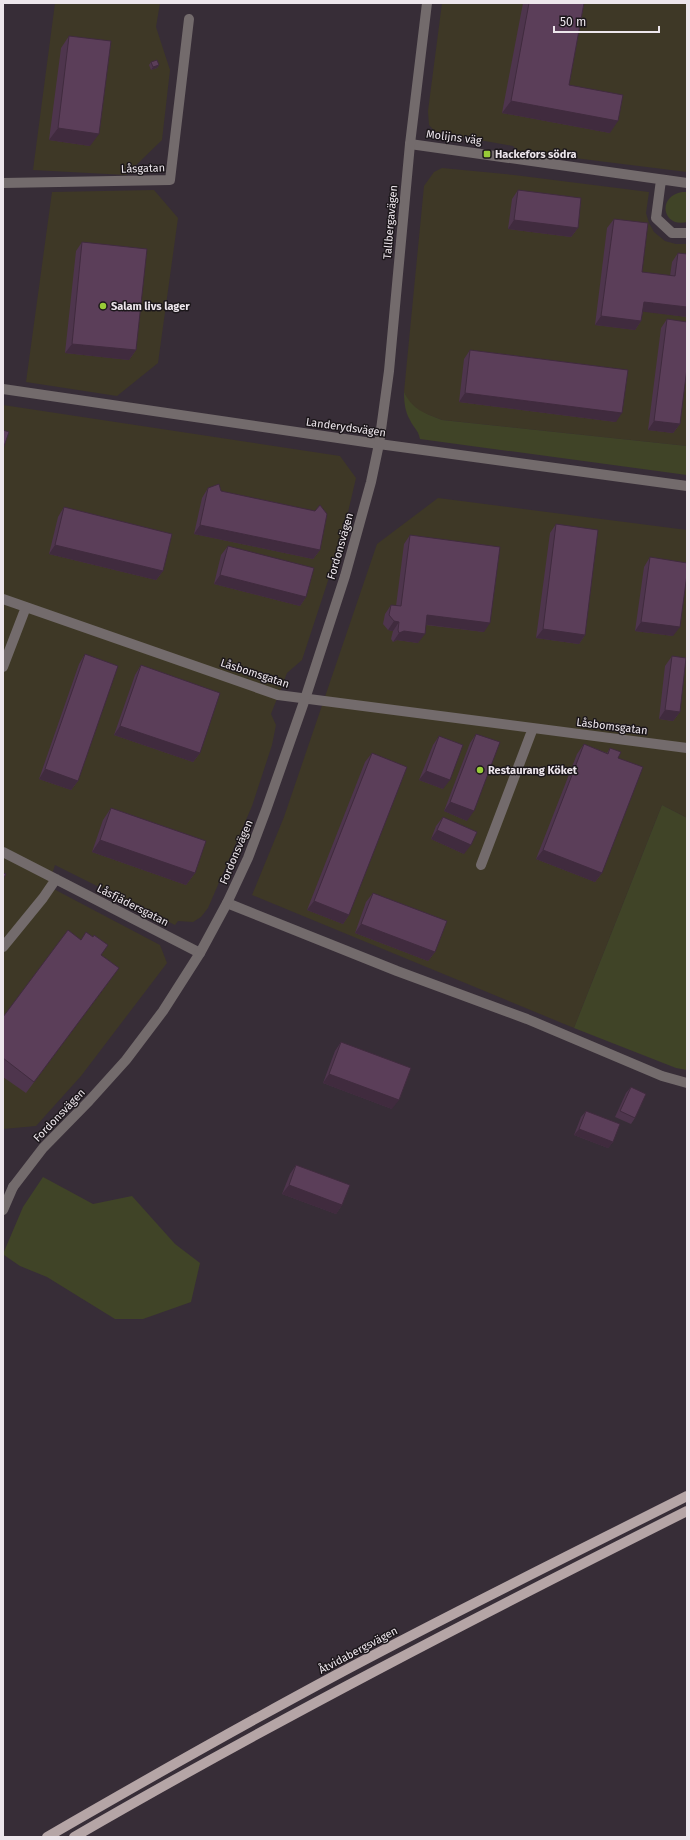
<svg xmlns="http://www.w3.org/2000/svg" width="690" height="1840" font-family="'Fira Sans',sans-serif">
  <style>
    .industrial { fill: #3e3826 }
    .green { fill: #404427 }
    .lines { fill: none; stroke-linecap: round; stroke-linejoin: round }
    .minor { stroke: #736b6c; stroke-width: 10 }
    .tertiary { stroke: #736b6c; stroke-width: 10 }
    .primary { stroke: #b5a5a6; stroke-width: 10 }
    .wall { fill: #4e354d }
    .shaded-wall { fill: #402b3e }
    .building { fill: #5b3e59; stroke: #402b3e }
    .poi-dot { fill: #98cb37; stroke: #1c171b; stroke-width: 1.5 }
    .labels { text-anchor: middle; stroke-width: 3; stroke-linejoin: round; paint-order: stroke }
    .street-label { font-size: 11px; fill: #ede6ec; stroke: #1c171b }
    .poi-label { font-size: 11px; font-weight: bold; fill: #ede6ec; stroke: #1c171b; text-anchor: start }
  </style>
  <rect width="100%" height="100%" fill="#372d37"/>
  <path class="industrial" d="M55 3H160L156 27 170 70 162 140 126 175 33 170Z
    M442 3H687V172L518 151 513 146 457 136 442 139 429 125 428 111Z
    M442 168 514 175 649 192 646 213 649 223 654 232 665 241 676 244H687V446L442 420 421 412 409 402 404 392 424 186 434 172Z
    M154 190 178 218 158 363 117 396 26 382 52 192Z
    M3 405 340 456 356 478 342 538 302 660 287 673 271 714 276 725 272 745 252 806 208 908 201 917 193 922 178 921 175 925 55 865 48 886 160 945 167 963 81 1076 36 1126 3 1129Z
    M438 498 687 530V818L662 805 574 1028 252 895 284 817 377 544Z"/>
  <path class="green" d="M682 192H687V222C663 228 656 197 682 192Z
    M404 392C413 410 424 413 442 420L687 446V475L420 439C418 429 414 429 410 420 405 412 404 401 404 392Z
    M662 805 687 818V1070L676 1068 574 1028Z
    M43 1177 93 1204 132 1196 175 1244 200 1263 191 1302 143 1319H115L47 1277 20 1266 4 1255 3 1264V1254L23 1207Z"/>
  <g class="lines">
    <path class="minor" d="M410 144 687 183
      M661 180 656 218 672 233H687
      M3 183 170 180 189 19
      M3 389 379 444
      M3 599 278 695 687 748
      M3 667 26 607
      M3 852 200 953
      M481 865 533 728
      M227 903 397 971 527 1019 662 1076 687 1083
      M3 947 43 898 56 879
      M3 1210 13 1187"/>
    <path class="tertiary" d="M379 444 687 486
      M13 1187 43 1148 89 1101 126 1060 163 1011 200 953 227 903 248 858 266 810 305 699 345 576 371 482 379 444 389 371 410 144 427 3"/>
    <path class="primary" d="M47 1837C142 1782 239 1727 336 1675 452 1613 570 1555 687 1496
      M74 1837C274 1721 480 1615 687 1511"/>
  </g>
  <path class="wall" d="M523 3H584L569 85 610 133 502 113Z
    M69 36 90 146 49 140 61 48Z
    M151 62 159 65 157 68 151 70 149 65Z
    M518 190 578 228 571 237 508 229 512 199Z
    M614 219 642 272 670 276 672 262 678 253 687 317 643 311 641 321 635 330 595 325 607 228Z
    M82 242 136 350 129 360 65 353 76 251Z
    M667 319 680 424 673 433 648 430 661 328Z
    M470 350 616 422 459 402 464 359Z
    M208 488 221 491 320 550 313 559 194 534 202 498Z
    M64 507 163 571 156 580 49 554 58 517Z
    M556 524 585 635 579 644 536 638 550 533Z
    M410 535 484 632 426 625 418 643 397 640 393 642 391 639 393 631 388 630 383 624 385 614 391 605 396 606 404 544Z
    M228 546 306 597 300 606 214 584 221 555Z
    M650 557 673 636 635 631 644 567Z
    M85 654 78 781 71 790 39 779 79 664Z
    M672 656 680 712 673 721 659 719 665 666Z
    M141 665 200 753 193 762 114 735 135 675Z
    M476 734 467 821 444 811 470 743Z
    M439 736 443 789 419 780 433 745Z
    M584 744 607 753 610 748 618 758 602 873 595 882 536 859 577 754Z
    M372 753 349 915 343 924 307 910 365 762Z
    M111 808 195 873 186 885 92 852 103 820Z
    M443 817 464 854 431 839 436 826Z
    M373 893 435 952 428 961 355 933 366 902Z
    M101 955 119 968 26 1093 3 1077V1017Z
    M341 1042 392 1109 323 1083 335 1051Z
    M631 1087 635 1118 631 1124 615 1117 626 1093Z
    M586 1111 613 1142 608 1148 574 1135 581 1117Z
    M296 1165 342 1205 336 1214 282 1194 290 1174Z"/>
  <path class="shaded-wall" d="M159 65 157 68 151 70 153 67Z
    M511 101 618 121 610 133 502 113Z
    M58 128 99 134 90 146 49 140Z
    M514 220 578 228 571 237 508 229Z
    M644 302 687 307V317L637 311Z
    M601 316 641 321 635 330 595 325Z
    M72 344 136 350 129 360 65 353Z
    M465 393 622 413 616 422 459 402Z
    M654 421 680 424 673 433 648 430Z
    M200 525 320 550 313 559 194 534Z
    M55 545 163 571 156 580 49 554Z
    M220 575 306 597 300 606 214 584Z
    M427 615 490 623 484 632 421 624Z
    M394 621 399 622 393 631 388 630Z
    M641 622 680 627 673 636 635 631Z
    M543 629 585 635 579 644 536 638Z
    M404 631 425 634 418 643 397 640 393 642 399 633Z
    M665 710 680 712 673 721 659 719Z
    M120 726 200 753 193 762 114 735Z
    M45 769 78 781 71 790 39 779Z
    M426 771 450 780 443 789 419 780Z
    M450 802 474 811 467 821 444 811Z
    M437 830 471 845 464 854 431 839Z
    M100 840 195 873 186 885 92 852Z
    M543 850 602 873 595 882 536 859Z
    M314 901 349 915 343 924 307 910Z
    M361 924 435 952 428 961 355 933Z
    M329 1074 399 1100 392 1109 323 1083Z
    M579 1129 613 1142 608 1148 574 1135Z
    M289 1185 342 1205 336 1214 282 1194Z"/>
  <path class="building" d="M529 3H584L569 85 623 95 618 121 511 101Z
    M69 36 111 41 99 134 58 128Z
    M157 60 159 65 153 67 151 62Z
    M518 190 581 198 578 228 514 220Z
    M614 219 648 223 642 272 675 276 678 253 687 254V307L644 302 641 321 601 316Z
    M82 242 147 249 136 350 72 344Z
    M667 319 687 322V368L680 424 654 421Z
    M470 350 628 370 622 413 465 393Z
    M3 430 9 432 3 449Z
    M219 484 221 491 315 511 320 505 327 514 320 550 200 525 208 488Z
    M64 507 172 534 163 571 55 545Z
    M556 524 598 530 585 635 543 629Z
    M410 535 500 547 490 623 427 615 425 634 404 631 399 633 398 630 399 622 394 621 389 615 391 605 401 606Z
    M228 546 314 568 306 597 220 575Z
    M650 557 687 563V574L680 627 641 622Z
    M85 654 118 666 78 781 45 769Z
    M672 656 686 658 680 712 665 710Z
    M141 665 220 693 200 753 120 726Z
    M476 734 500 742 474 811 450 802Z
    M439 736 463 745 450 780 426 771Z
    M584 744 608 754 610 748 621 752 618 758 643 767 602 873 543 850Z
    M372 753 407 767 349 915 314 901Z
    M111 808 206 841 195 873 100 840Z
    M443 817 477 832 471 845 437 830Z
    M3 873 6 874 3 879Z
    M373 893 447 921 435 952 361 924Z
    M68 930 81 940 86 932 93 937 94 935 108 945 101 955 119 968 34 1082 3 1058V1017Z
    M341 1042 411 1068 399 1100 329 1074Z
    M631 1087 646 1094 635 1118 620 1111Z
    M586 1111 620 1124 613 1142 579 1129Z
    M296 1165 350 1185 342 1205 289 1185Z"/>
  <g class="poi-dot">
    <rect x="483" y="150" width="8" height="8" rx="2"/>
    <circle cx="103" cy="306" r="4"/>
    <circle cx="480" cy="770" r="4"/>
  </g>
  <g class="labels">
    <g class="street-label">
      <text transform="translate(454 137) rotate(7)" y="4">Molijns väg</text>
      <text transform="translate(143 168) rotate(-2)" y="4">Låsgatan</text>
      <text transform="translate(390 222) rotate(-85)" y="4">Tallbergavägen</text>
      <text transform="translate(346 427) rotate(8)" y="4">Landerydsvägen</text>
      <text transform="translate(340 546) rotate(-74)" y="4">Fordonsvägen</text>
      <text transform="translate(255 673) rotate(18)" y="4">Låsbomsgatan</text>
      <text transform="translate(612 726) rotate(7)" y="4">Låsbomsgatan</text>
      <text transform="translate(236 852) rotate(-67)" y="4">Fordonsvägen</text>
      <text transform="translate(133 905) rotate(27)" y="4">Låsfjädersgatan</text>
      <text transform="translate(59 1115) rotate(-46)" y="4">Fordonsvägen</text>
      <text transform="translate(358 1650) rotate(-28)" y="4">Åtvidabergsvägen</text>
    </g>
    <g class="poi-label">
      <text x="495" y="158">Hackefors södra</text>
      <text x="111" y="310">Salam livs lager</text>
      <text x="488" y="774">Restaurang Köket</text>
    </g>
  </g>
  <rect width="690" height="1840" fill="none" stroke="#ede6ec" stroke-width="8"/>
  <path d="M554 26v6h105v-6" fill="none" stroke="#ede6ec" stroke-width="2"/>
  <text x="560" y="26" font-size="12" fill="#ede6ec" stroke="#1c171b" stroke-width="3" paint-order="stroke">50 m</text>
</svg>
